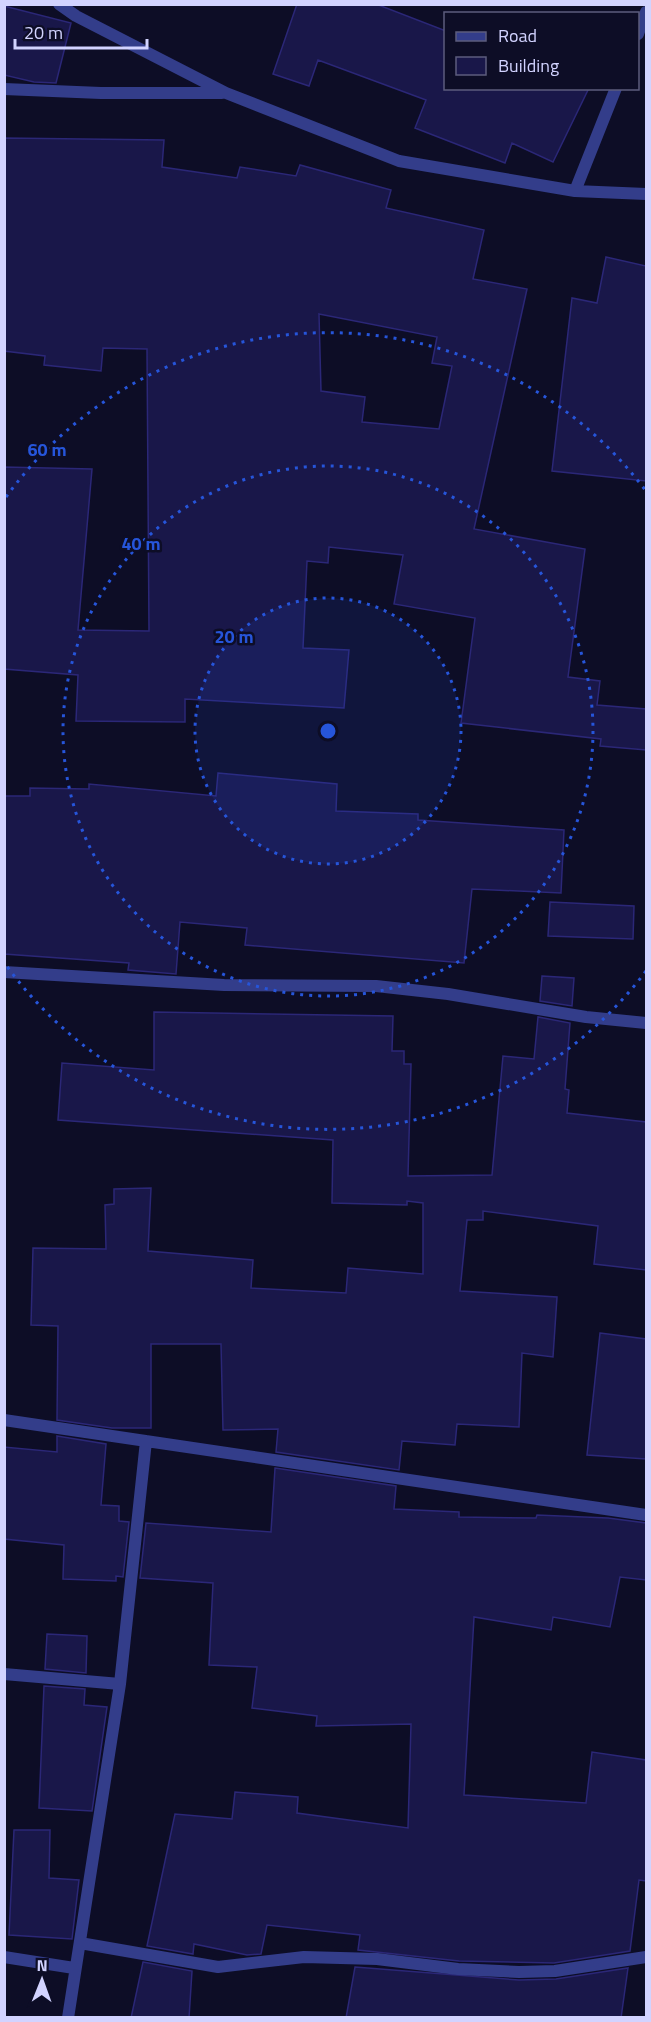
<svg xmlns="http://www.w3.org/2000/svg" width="651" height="2022" font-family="'Titillium Web',sans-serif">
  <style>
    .building { fill: #191749; stroke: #2b2777; stroke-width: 1.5; fill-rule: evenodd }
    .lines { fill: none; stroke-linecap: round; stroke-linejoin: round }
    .minor { stroke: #333d8a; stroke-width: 12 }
    .ring { fill: none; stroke: #2655da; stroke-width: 3; stroke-dasharray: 3 6 }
    .centre { fill: #2655da; stroke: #0d0d26; stroke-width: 3 }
    .ring-label { font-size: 18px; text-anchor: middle; font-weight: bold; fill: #2655da; stroke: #0d0d26; stroke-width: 5; stroke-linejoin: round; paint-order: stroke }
  </style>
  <rect width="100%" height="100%" fill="#0d0d26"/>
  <path class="building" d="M297 4H376L446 31V88H589L553 162 512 143 505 163 415 128 426 100 318 60 309 86 273 74Z
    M4 6 71 23 56 83 34 82 4 75Z
    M4 138 164 140 162 167 237 178 240 167 296 176 300 165 391 190 386 208 484 230 473 279 527 289 474 529 585 549 568 677 600 681 597 705 646 709V750L600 746 601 739 461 723 475 618 394 604 403 555 329 547 328 563 307 561 303 648 349 650 344 708 185 699V722L76 721 78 675 4 669V467L92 469 78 630 149 631 147 349 103 348 101 371 44 365 45 356 4 351ZM319 314 437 337 432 363 452 366 439 429 362 422 365 397 321 391Z
    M606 257 646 266V481L552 471 572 298 597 303Z
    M218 773 337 784 336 811 418 814V820L564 830 561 893 472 889 464 963 245 945 247 928 180 922 176 974 128 970 129 963 4 954V796H30V788L89 789V784L216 796Z
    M550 902 634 906 633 939 548 936Z
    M542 976 574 978 572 1006 540 1001Z
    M154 1012 393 1016 392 1051H404V1064H411L408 1176 492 1175 503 1056 534 1059 538 1017 570 1023 565 1089 569 1090 567 1113 646 1122V1270L594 1264 598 1226 483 1211V1220H467L460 1291 557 1297 553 1357 522 1353 519 1427 457 1424 455 1445 402 1441 399 1470 276 1452 278 1429 223 1430 221 1344H151V1428H112L57 1420 58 1326 31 1325 33 1248 106 1249 105 1205 114 1204V1189L151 1188 148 1251 253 1260 251 1288 346 1293 348 1268 423 1274V1203L407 1201V1205L332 1203 333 1140 58 1120 62 1063 154 1070Z
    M600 1333 646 1339V1459L587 1455Z
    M57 1436 106 1444 101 1505 119 1506V1521L129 1522 123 1577 116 1576V1581L63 1579 64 1545 4 1539V1447L57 1452Z
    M275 1468 396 1486 394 1509 459 1512V1517L536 1518 537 1515 608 1518 646 1523V1580L620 1577 610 1627 553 1617 551 1630 474 1617 464 1795 586 1803 592 1752 646 1760V1881L639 1880 630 1951 554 1963 459 1961 358 1950 360 1935 267 1925 261 1954 247 1955 194 1944 193 1954 147 1946 175 1814 232 1819 235 1792 298 1797 297 1813 408 1828 411 1724 316 1726 317 1716 252 1708 257 1667 209 1665 213 1583 140 1578 146 1523 271 1532Z
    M47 1634 87 1636 86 1673 45 1669Z
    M44 1686 85 1689 84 1705 107 1707 92 1811 39 1808Z
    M14 1830H50L49 1878 79 1880 72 1939 9 1935Z
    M143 1962 192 1971 189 2018H131Z
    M355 1967 519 1980 556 1979 628 1968 621 2018H346Z"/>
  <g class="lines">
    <path class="minor" d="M59 4 76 16 226 93 399 161 575 191 646 194
      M638 34 646 12
      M4 89 101 93H222
      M575 191 616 88
      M4 972 224 985 376 986 448 994 586 1017 646 1023
      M4 1420 646 1515
      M4 1674 120 1684
      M80 1943 218 1967 304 1957 377 1959 458 1969 519 1972 555 1971 646 1957
      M4 1957 74 1968
      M68 2018 120 1684 146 1441"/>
  </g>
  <circle cx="328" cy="731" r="133" fill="#2655da" fill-opacity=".12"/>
  <g class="ring">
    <circle cx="328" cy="731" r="133"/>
    <circle cx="328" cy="731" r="265"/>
    <path d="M646 971A398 398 0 0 1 6 965M6 497A398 398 0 0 1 646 491"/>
  </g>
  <circle cx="328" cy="731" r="9" class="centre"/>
  <g class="ring-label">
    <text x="47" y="456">60 m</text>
    <text x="141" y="550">40 m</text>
    <text x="234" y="643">20 m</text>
  </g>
  <rect width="651" height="2022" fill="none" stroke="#d2d3ff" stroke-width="12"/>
  <rect x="444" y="12" width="195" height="78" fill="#0d0d26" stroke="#5c5c7d" stroke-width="1.5"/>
  <rect x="456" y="32" width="30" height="9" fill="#333d8a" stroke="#5c5c7d" stroke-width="1.5"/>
  <text x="498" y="42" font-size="18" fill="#d2d3ff">Road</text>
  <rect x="456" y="57" width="30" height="18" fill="#191749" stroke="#5c5c7d" stroke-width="1.5"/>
  <text x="498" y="72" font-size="18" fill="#d2d3ff">Building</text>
  <g transform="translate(42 1980) rotate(1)" stroke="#0d0d26" stroke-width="4.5" paint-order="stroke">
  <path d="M0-4.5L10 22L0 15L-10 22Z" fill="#d2d3ff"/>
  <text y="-9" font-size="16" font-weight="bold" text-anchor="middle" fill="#d2d3ff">N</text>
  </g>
  <path d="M15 39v9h132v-9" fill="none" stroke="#d2d3ff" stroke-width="3"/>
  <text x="24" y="39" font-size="18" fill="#d2d3ff" stroke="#0d0d26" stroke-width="4.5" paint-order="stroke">20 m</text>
</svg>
